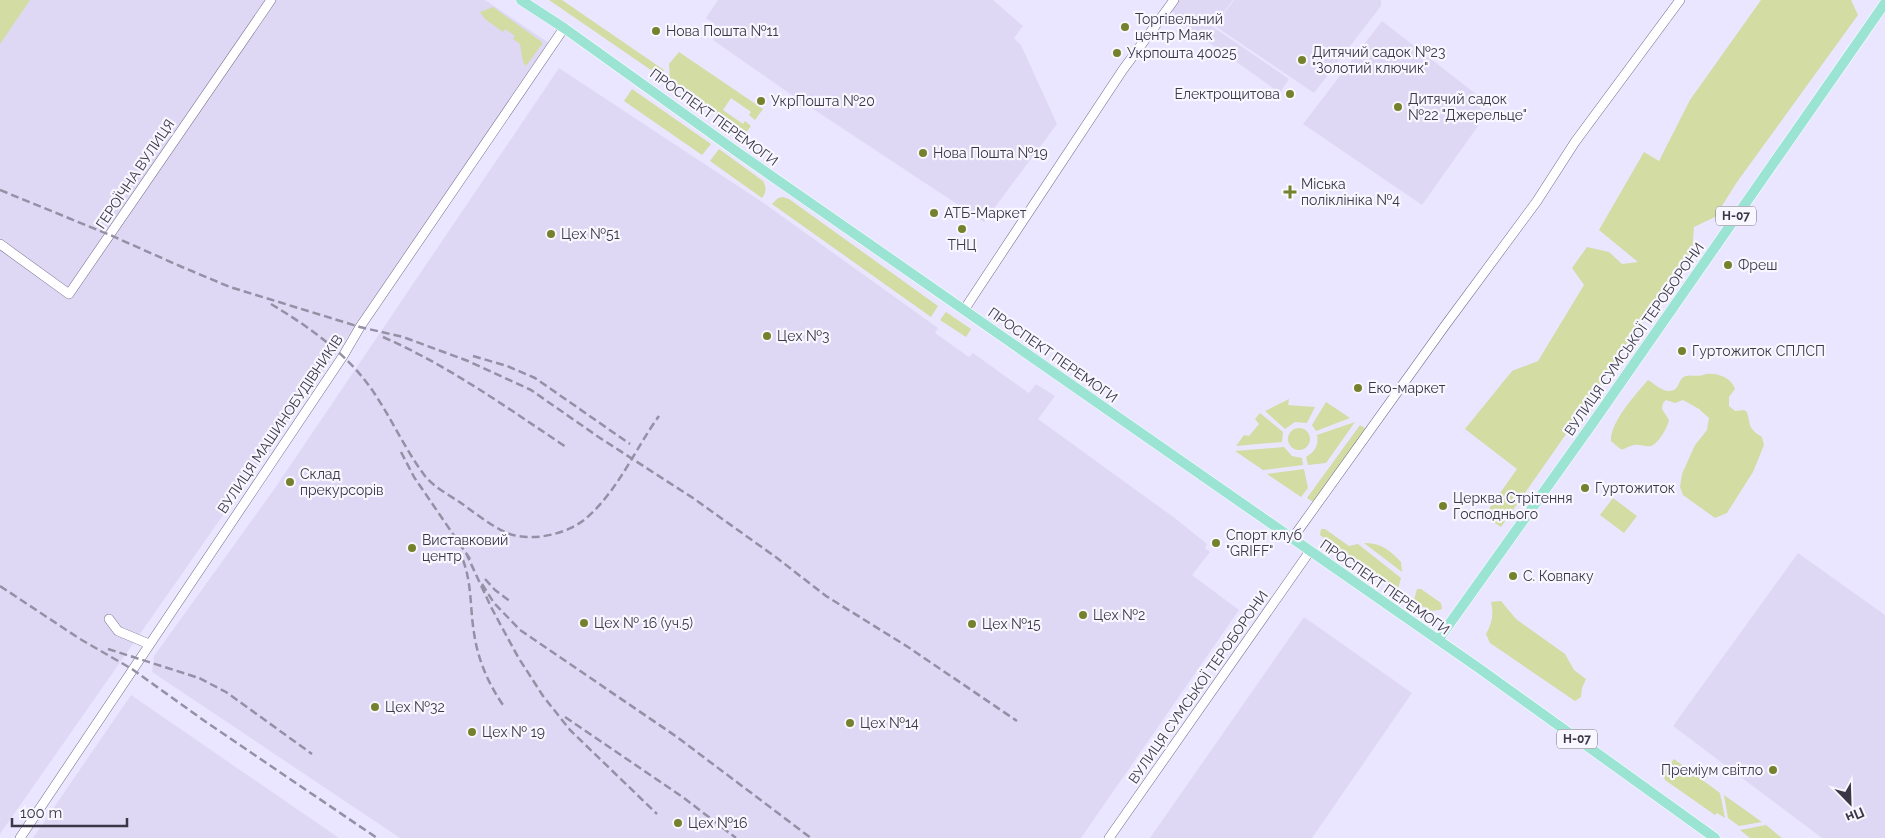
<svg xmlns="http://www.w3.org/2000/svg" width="1885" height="838" font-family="Raleway,sans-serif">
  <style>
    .built { fill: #dfd8f5 }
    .green { fill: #d2dca3 }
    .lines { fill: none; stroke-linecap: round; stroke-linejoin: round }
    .minor-casing { stroke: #746b8f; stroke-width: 10 }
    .major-casing { stroke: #fff; stroke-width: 11 }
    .minor { stroke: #fff; stroke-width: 9 }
    .major { stroke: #9be4d4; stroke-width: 10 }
    .rail { stroke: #9590a5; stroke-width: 2.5; stroke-dasharray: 8 4; stroke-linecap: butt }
    .poi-dot { fill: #76812d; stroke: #f8f6fe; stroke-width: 2 }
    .labels { text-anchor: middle; stroke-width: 4.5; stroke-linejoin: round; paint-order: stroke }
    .shield { fill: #f8f6fe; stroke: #74707e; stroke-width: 1 }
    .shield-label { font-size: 12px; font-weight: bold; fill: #3b3747 }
    .poi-label { font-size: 14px; fill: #3b3747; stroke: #f8f6fe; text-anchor: start }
    .street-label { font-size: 14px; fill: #3b3747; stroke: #f8f6fe }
  </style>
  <rect width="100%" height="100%" fill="#ebe6ff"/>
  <path class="built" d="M0 0H485L552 45 0 834Z
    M718 0H993L1023 26 1014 38 1021 45 1057 124 984 222 786 91 713 40 720 29 706 18Z
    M1179 0H1233L1213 27 1289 79 1280 93 1173 17 1175 13 1171 11Z
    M1234 0H1381V6L1314 93 1215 26Z
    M1382 21 1476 94 1483 119 1422 205 1303 124Z
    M559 68 765 204 938 328 935 333 969 357 973 353 1029 393 1036 384 1055 396 1038 419 1176 519 1207 544 1205 548 1210 552 1192 575 1239 610 1081 838H400L152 672 154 656 275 488Z
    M1798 553 1885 615V838H1822L1673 726Z
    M1304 617 1412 693 1312 838H1150Z
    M131 695 339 838H33Z"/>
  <path class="green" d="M0 0H30L0 44Z
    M549 0H562L664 70V79Z
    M1761 0H1851L1858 15 1737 182 1715 217 1694 227 1692 254 1501 527 1484 516 1517 469 1465 429 1512 371 1538 361 1584 285 1572 268 1587 247 1609 252 1622 264 1638 262 1599 230 1644 152 1659 161 1690 100Z
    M493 7 542 42V44L526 66 523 62 520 44 513 39 515 36 505 29 503 32 485 19 480 12Z
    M679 52 763 109 755 120 749 115 751 112 731 98 723 110 743 124 745 121 751 126 745 134 670 83 669 64Z
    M632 89 711 144 702 155 624 101Z
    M719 149 763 181C767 188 766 192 762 198L710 161Z
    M783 197 789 199 938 306 931 317 772 204 778 198Z
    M946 312 971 329 966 337 940 320Z
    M1706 374C1717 373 1731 377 1735 389L1729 397V406L1735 411 1744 410 1747 412C1751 427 1748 428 1762 437L1764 445 1753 472 1727 513 1715 518 1683 495 1680 487 1682 474 1695 445 1707 430 1709 418 1699 409 1683 400 1675 403 1666 400 1663 403 1662 409 1669 420C1668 427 1658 444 1651 446 1645 447 1640 444 1634 445 1619 449 1626 454 1611 441 1610 422 1636 394 1648 380 1655 384 1661 391 1669 391 1681 391 1677 378 1686 376 1692 374 1695 378 1706 374Z
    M1289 399 1288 405 1315 407 1307 423 1295 422 1285 429 1265 411Z
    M1326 402 1350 418 1316 431 1312 425Z
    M1260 413 1283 432 1282 442 1236 446 1244 435 1249 436 1259 424 1255 419Z
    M1355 422 1326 463 1308 465 1306 457C1315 452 1319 445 1317 435Z
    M1360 425 1366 429 1313 502 1307 498Z
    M1288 439a11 11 0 1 1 22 0a11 11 0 1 1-22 0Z
    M1284 447 1292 456 1302 458 1303 465 1263 470 1235 451Z
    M1304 469 1308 488 1301 497 1267 474Z
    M1613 498 1637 516 1624 533 1600 515Z
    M1321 529H1325L1349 546 1358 544 1401 578 1398 589 1394 590 1320 535Z
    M1364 543C1380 542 1391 551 1401 562L1402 572Z
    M1417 589H1421L1441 603 1442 609C1429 614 1424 607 1414 600Z
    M1501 601 1516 619 1565 654 1574 670 1586 679 1582 688 1581 697 1575 701 1490 643 1486 634C1492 623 1494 615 1491 602Z
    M1674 759 1720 793 1725 818 1717 813 1715 815 1665 780 1663 773Z
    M1724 795 1762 822 1739 826 1728 818Z
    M1766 825 1782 838H1750L1740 830Z"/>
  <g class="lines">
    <g class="minor-casing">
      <path id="minor" d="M0 244 69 294 271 0
        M964 310 1122 71 1174 0
        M1292 539 1444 327 1537 201 1575 142 1680 0
        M109 619 118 631 149 644
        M20 838 343 356 360 327 564 28
        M1109 838 1310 551"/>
    </g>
    <g class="major-casing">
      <path id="major" d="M521 0 564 28 740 154 1480 669 1715 838
        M1438 640 1592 424 1885 3"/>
    </g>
    <use href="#minor" class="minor"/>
    <use href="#major" class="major"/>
    <path class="rail" d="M0 190 110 235 182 267 230 287 360 327 403 337 468 361 531 390 600 438 693 498 777 558 826 596 908 647 1017 721
      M271 304C306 325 342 350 367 383 389 412 403 447 425 476 434 487 449 495 461 503 475 513 490 525 505 532 528 543 565 535 584 520 617 493 635 449 659 416
      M383 337C449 366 506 407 566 447
      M473 356 507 366 535 378 630 444
      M401 452 414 477 470 559
      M466 553 491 607 518 657 543 696 570 730 657 814
      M463 560C472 584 470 609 474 633 478 660 488 683 503 705
      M485 579 495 590 511 602
      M482 584 494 603 520 630 677 737 811 838
      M0 586 80 639 132 669 206 722 377 838
      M108 649 199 678 226 692 312 754
      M565 717 684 798 736 838"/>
  </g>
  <g class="poi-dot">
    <circle cx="1125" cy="27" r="5"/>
    <circle cx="656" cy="31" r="5"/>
    <circle cx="1117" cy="53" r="5"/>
    <circle cx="1302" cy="60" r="5"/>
    <circle cx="1290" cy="94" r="5"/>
    <circle cx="761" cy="101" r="5"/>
    <circle cx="1398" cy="107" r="5"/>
    <circle cx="923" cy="153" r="5"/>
    <path d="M1287.5 184.5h5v5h5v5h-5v5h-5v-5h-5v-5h5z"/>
    <circle cx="934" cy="213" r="5"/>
    <circle cx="962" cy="229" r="5"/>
    <circle cx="551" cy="234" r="5"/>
    <circle cx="1728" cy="265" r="5"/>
    <circle cx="767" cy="336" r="5"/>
    <circle cx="1682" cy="351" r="5"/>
    <circle cx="1358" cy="388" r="5"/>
    <circle cx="290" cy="482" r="5"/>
    <circle cx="1585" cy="488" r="5"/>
    <circle cx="1443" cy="506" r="5"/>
    <circle cx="1216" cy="543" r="5"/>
    <circle cx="412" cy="548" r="5"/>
    <circle cx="1513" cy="576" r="5"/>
    <circle cx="1083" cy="615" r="5"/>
    <circle cx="584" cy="623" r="5"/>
    <circle cx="972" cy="624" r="5"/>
    <circle cx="375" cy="707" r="5"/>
    <circle cx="850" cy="723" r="5"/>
    <circle cx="472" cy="732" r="5"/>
    <circle cx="1773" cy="770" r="5"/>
    <circle cx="678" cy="823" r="5"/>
  </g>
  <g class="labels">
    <g class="shield">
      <rect x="1716" y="206.5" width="40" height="19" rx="4"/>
      <rect x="1557" y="729.5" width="40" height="19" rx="4"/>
    </g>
    <g class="shield-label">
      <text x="1736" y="220">Н-07</text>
      <text x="1577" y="743">Н-07</text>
    </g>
    <g class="poi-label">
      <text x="1135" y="24">Торгівельний<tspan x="1135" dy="16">центр Маяк</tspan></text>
      <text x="666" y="36">Нова Пошта №11</text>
      <text x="1312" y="57">Дитячий садок №23<tspan x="1312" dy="16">"Золотий ключик"</tspan></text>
      <text x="1127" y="58">Укрпошта 40025</text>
      <text x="1280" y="99" text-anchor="end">Електрощитова</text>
      <text x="1408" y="104">Дитячий садок<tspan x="1408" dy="16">№22 "Джерельце"</tspan></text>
      <text x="771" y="106">УкрПошта №20</text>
      <text x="933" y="158">Нова Пошта №19</text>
      <text x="1301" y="189">Міська<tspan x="1301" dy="16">поліклініка №4</tspan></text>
      <text x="944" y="218">АТБ-Маркет</text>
      <text x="561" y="239">Цех №51</text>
      <text x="962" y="250" text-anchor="middle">ТНЦ</text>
      <text x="1738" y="270">Фреш</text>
      <text x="777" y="341">Цех №3</text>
      <text x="1692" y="356">Гуртожиток СПЛСП</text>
      <text x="1368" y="393">Еко-маркет</text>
      <text x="300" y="479">Склад<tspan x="300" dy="16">прекурсорів</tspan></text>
      <text x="1595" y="493">Гуртожиток</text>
      <text x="1453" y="503">Церква Стрітення<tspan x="1453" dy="16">Господнього</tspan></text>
      <text x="1226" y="540">Спорт клуб<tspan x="1226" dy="16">"GRIFF"</tspan></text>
      <text x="422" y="545">Виставковий<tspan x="422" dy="16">центр</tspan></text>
      <text x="1523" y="581">С. Ковпаку</text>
      <text x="1093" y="620">Цех №2</text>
      <text x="594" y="628">Цех № 16 (уч.5)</text>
      <text x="982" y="629">Цех №15</text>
      <text x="385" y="712">Цех №32</text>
      <text x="860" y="728">Цех №14</text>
      <text x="482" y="737">Цех № 19</text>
      <text x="1763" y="775" text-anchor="end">Преміум світло</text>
      <text x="688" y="828">Цех №16</text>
    </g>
    <g class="street-label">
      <text transform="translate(714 117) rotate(36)" y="5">ПРОСПЕКТ ПЕРЕМОГИ</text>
      <text transform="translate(135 174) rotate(-56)" y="5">ГЕРОЇЧНА ВУЛИЦЯ</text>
      <text transform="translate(1634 339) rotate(-55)" y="5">ВУЛИЦЯ СУМСЬКОЇ ТЕРОБОРОНИ</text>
      <text transform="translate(1053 355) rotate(35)" y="5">ПРОСПЕКТ ПЕРЕМОГИ</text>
      <text transform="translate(280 424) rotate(-56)" y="5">ВУЛИЦЯ МАШИНОБУДІВНИКІВ</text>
      <text transform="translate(1385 587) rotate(35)" y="5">ПРОСПЕКТ ПЕРЕМОГИ</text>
      <text transform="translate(1198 687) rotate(-55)" y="5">ВУЛИЦЯ СУМСЬКОЇ ТЕРОБОРОНИ</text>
    </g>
  </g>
  <g transform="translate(1850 803) rotate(157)" stroke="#f8f6fe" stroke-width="4" paint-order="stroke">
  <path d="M0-4L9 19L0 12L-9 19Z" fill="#3b3747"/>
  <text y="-8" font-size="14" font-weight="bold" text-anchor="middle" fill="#3b3747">Пн</text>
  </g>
  <path d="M12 818v8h115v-8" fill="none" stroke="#3b3747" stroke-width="2.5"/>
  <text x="20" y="818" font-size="15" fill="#3b3747" stroke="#f8f6fe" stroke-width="4" paint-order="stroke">100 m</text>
</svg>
